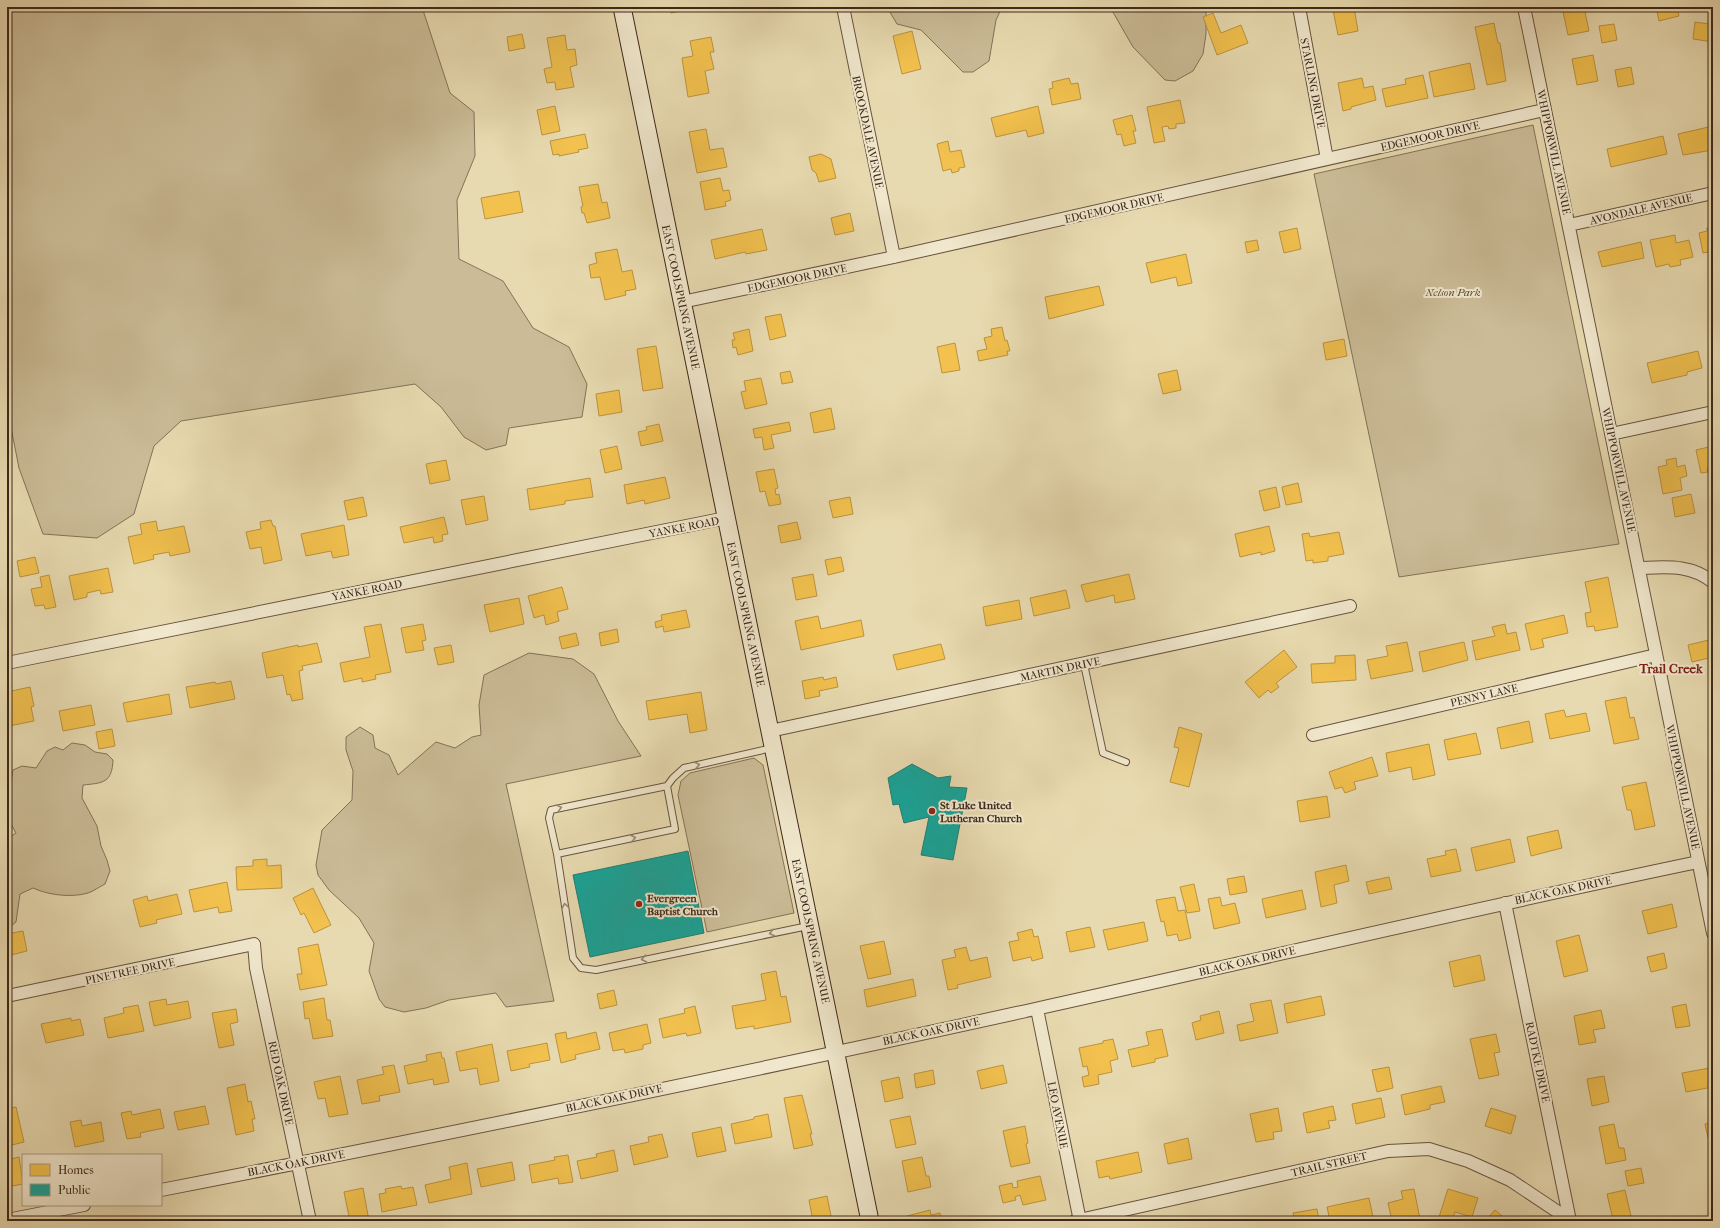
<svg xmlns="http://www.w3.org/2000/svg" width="1720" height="1228" font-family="'IM FELL French Canon',serif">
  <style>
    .green { fill: #cbbc97; stroke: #847259 }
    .homes { fill: #f2c14e; stroke: #bc933f }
    .public { fill: #17a398; stroke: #237e72 }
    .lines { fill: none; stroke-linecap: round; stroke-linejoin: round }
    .lane-casing { stroke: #685440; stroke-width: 8 }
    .street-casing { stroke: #685440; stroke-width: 14 }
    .secondary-casing { stroke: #3e281b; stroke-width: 19 }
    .lane { stroke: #f0e7cc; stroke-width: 6 }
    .street { stroke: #f0e7cc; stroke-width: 12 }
    .secondary { stroke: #f0e7cc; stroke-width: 17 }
    .oneway { stroke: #978874 }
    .poi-dot { fill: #8f2418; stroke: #f0e7cc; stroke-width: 1.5 }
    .labels { text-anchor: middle; stroke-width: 4; stroke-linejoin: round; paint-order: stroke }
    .street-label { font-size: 11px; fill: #3e281b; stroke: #f0e7cc }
    .park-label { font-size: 11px; font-style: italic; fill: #5a4634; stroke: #f0e7cc }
    .poi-label { font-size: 11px; font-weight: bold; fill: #3e281b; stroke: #f0e7cc; text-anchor: start }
    .quarter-label { font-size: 13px; font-weight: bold; fill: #7a1f14; stroke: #f0e7cc }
  </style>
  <rect width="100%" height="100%" fill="#e8dab0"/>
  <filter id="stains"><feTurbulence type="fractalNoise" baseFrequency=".005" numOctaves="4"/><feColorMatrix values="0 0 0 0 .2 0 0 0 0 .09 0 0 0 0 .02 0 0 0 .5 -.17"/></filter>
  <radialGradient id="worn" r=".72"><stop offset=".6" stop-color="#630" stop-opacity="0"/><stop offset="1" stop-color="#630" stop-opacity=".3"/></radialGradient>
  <path class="green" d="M7 7H422L450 93 474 112 475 156 457 200 459 259 503 281 533 328 569 347 587 384 582 417 509 428 506 445 486 450 464 437 441 407 415 384 181 421 154 446 134 514 97 538 43 534 19 468 7 407Z
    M887 7H1002L996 20 989 61 973 72H963L921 30 897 24Z
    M1110 7H1206V34L1203 54 1193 71 1175 81 1165 80 1133 47Z
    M1533 125 1619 544 1399 577 1314 174Z
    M529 653 573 659 594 674 618 721 641 756 506 784 554 1001 506 1007 496 993 449 1000 426 1008 404 1012 385 1007 379 999 369 971 374 943 359 918 329 890 318 875 316 865 322 830 352 800 353 771 346 750V737L360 727 373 735 375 748 389 755 398 775 436 742 455 748 472 737 481 735 479 705 484 675Z
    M72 743 85 745 95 752 107 754 113 760C112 783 103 783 83 785L82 798 97 826 101 846 107 860 110 871 105 884C99 887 94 891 88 893 71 898 48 895 33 888L20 894 16 922 7 929V839L16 833C2 811 9 795 13 770L22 766 36 768 47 751 55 747 63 750Z
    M754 758 763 765 794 913 707 932 678 795 681 781 690 773Z"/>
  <path class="homes" d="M670 7H689V9L671 13Z
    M1349 7H1354L1358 31 1338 35 1333 10Z
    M1562 7H1584L1589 31 1568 35Z
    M1656 7H1677L1679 16 1659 21Z
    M1213 13 1221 33 1241 25 1248 43 1217 55 1203 17Z
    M1709 21H1713V42L1693 39 1695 22 1709 24Z
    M1494 23 1498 43H1500L1506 81 1487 85 1475 27Z
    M1614 24 1617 40 1602 43 1599 26Z
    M912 31 921 69 902 74 893 36Z
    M522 34 525 48 509 51 507 37Z
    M565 35 567 50 575 49 577 65 570 67 574 87 556 90 555 82 547 83 544 69 552 67 547 38Z
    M711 37 714 52H710L714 69 705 71 709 93 688 97 682 58 693 56 690 41Z
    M1593 55 1598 81 1577 85 1572 59Z
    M1470 63 1475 89 1434 97 1429 72Z
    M1631 67 1634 84 1618 87 1615 70Z
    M1423 75 1428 98 1386 107 1382 89 1406 84 1405 79Z
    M1069 78 1071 84 1078 83 1081 99 1052 105 1049 89 1053 88 1052 82Z
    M1362 78 1364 88 1373 86 1376 100 1351 107V109L1343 111 1338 83Z
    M1180 100 1185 123 1176 124V128L1169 129 1168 126 1162 127 1165 141 1154 143 1147 107Z
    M555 106 560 131 542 135 537 110Z
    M1038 106 1044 133 1028 137 1026 130 996 137 991 118Z
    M1132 115 1136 131H1133L1136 143 1124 146 1121 134 1117 135 1113 120Z
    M1713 126V150L1683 155 1678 134Z
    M706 129 710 150 723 148 727 167 697 173 689 132Z
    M585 134 588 148 578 150 579 152 559 156V154L553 155 550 141Z
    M1663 136 1667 154 1611 167 1607 149Z
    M948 141 950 152 961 150 965 167 959 168V171L952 173 951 169 943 171 937 144Z
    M821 154 831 159 836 178 819 182 816 173 812 170 809 157Z
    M720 178 723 191 729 190 731 200 725 202 726 206 705 210 700 182Z
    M598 184 602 203 607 202 610 218 587 223 584 213H582L581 207 583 206 579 187Z
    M519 191 523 212 485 219 481 198Z
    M850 213 854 231 835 235 831 218Z
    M1713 227V251L1703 253 1699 233 1707 231V228Z
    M1297 228 1301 249 1284 253 1279 232Z
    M762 229 767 250 746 254 745 252 715 259 711 240Z
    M1675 235 1676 243 1689 240 1693 257 1680 260 1681 265 1670 267 1669 264 1656 267 1650 240Z
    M1257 240 1259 250 1247 253 1245 242Z
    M1641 242 1644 258 1602 267 1598 252Z
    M617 249 622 272 632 270 636 289 625 291 626 295 605 300 600 277 591 278 589 265 597 263 595 253Z
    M1186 254 1192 283 1178 286 1176 277 1151 283 1146 263Z
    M1099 286 1104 305 1049 319 1045 297Z
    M781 314 786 336 770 340 765 317Z
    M1002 327 1005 341 1007 340 1010 351H1007L1008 355 979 361 977 351 987 349 984 338 992 336 991 329Z
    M749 329 753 351 738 355 736 347 733 348 732 340H735L733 333Z
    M1344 339 1347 356 1326 360 1323 343Z
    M955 343 960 370 942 373 937 347Z
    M656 346 663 388 643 391 637 349Z
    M1698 351 1702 368 1687 372V375L1652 383 1647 363Z
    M1177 370 1181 390 1163 394 1158 374Z
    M790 371 793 382 782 384 780 373Z
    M761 378 767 404 745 409 741 392 746 391 744 381Z
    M619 390 622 412 599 416 596 394Z
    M831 408 835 429 814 433 810 413Z
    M789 422 791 431 771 435 774 448 764 450 762 437 755 438 753 429Z
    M659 424 663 441 641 446 638 432 647 430 646 427Z
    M617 446 622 469 605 473 600 450Z
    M1713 446V466L1707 468 1708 472 1701 473 1696 450Z
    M1676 458 1677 467 1685 465 1687 476 1680 478 1682 490 1663 494 1658 467 1667 465 1666 460Z
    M446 460 450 480 430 484 426 464Z
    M774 469 778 488 775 489 776 495 779 494 781 504 769 506 765 491 760 492 756 472Z
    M665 477 670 498 645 504 644 500 627 504 624 485Z
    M590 478 593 497 565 501V504L530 510 527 489Z
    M1298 483 1302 502 1286 505 1282 487Z
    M1276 487 1280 507 1264 511 1259 491Z
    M1691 494 1695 513 1675 517 1672 498Z
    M484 496 488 520 466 525 461 500Z
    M363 497 367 516 348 520 344 501Z
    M850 497 853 514 833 518 829 501Z
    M444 517 448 534 442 535 443 541 434 543 433 537 404 543 400 527Z
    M271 520 273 526H275L282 560 264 564 261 547 250 549 246 532 261 529 260 522Z
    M156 521 158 531 184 526 190 552 170 556 169 552 153 555 154 559 134 564 128 537 142 534 140 524Z
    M797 522 801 539 781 543 778 526Z
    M344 525 349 555 333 558 331 551 306 556 301 534Z
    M1269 526 1275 551 1261 555V552L1240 557 1235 534Z
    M1339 532 1344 554 1328 557V561L1313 563V560L1306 561 1302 534 1309 533 1310 537Z
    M35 557 39 573 20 577 17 561Z
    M841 557 844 571 828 575 825 560Z
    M108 568 113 592 101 594 100 590 87 593V597L74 600 69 576Z
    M813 574 817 596 796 600 792 578Z
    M1129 574 1135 599 1115 603 1114 595 1086 602 1081 585Z
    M49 575 56 607 45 609 44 605 35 606 31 589 42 587 40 577Z
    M1608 577 1618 627 1595 631 1594 626 1587 627 1585 613 1591 612 1585 582Z
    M562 587 568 609 557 612 559 621 546 625 544 615 534 618 528 596Z
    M1066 590 1070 608 1034 616 1030 598Z
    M519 598 524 624 490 632 484 605Z
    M1019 600 1022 619 986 626 983 607Z
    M686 610 690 627 664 632 663 626 656 628 655 622 662 620 661 615Z
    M1564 615 1568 633 1542 639 1544 647 1531 650 1525 624Z
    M818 616 821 629 861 620 864 636 801 650 795 621Z
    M381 624 391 672 375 675 376 679 362 682V678L344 682 340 663 370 657 364 627Z
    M423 624 426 640 422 641 424 650 406 653 401 628Z
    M1505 624 1507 634 1516 632 1520 650 1476 660 1472 641 1495 636 1492 627Z
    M617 629 619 642 601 646 599 633Z
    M576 633 579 645 562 649 559 637Z
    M1713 639V657L1692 662 1688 645Z
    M1407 642 1413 671 1371 679 1367 660 1388 656 1386 646Z
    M1464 642 1468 660 1423 672 1419 652Z
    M317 643 322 662 302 666 303 670 299 671 303 699 292 701 290 694 287 695 283 675 267 678 262 653 298 645V647Z
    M941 644 945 659 897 670 893 655Z
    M451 645 454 662 438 665 434 648Z
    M1284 650 1297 667 1276 683 1279 687 1271 693 1268 690 1259 698 1245 682Z
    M1355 655 1356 680 1312 683 1311 664 1335 663V656Z
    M823 677 824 680 836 677 838 687 819 691 820 696 805 699 802 681Z
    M231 681 235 699 190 708 186 687 215 682 216 684Z
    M30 687 34 706 31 707 34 721 9 726 7 716V692Z
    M701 692 707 730 690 733 687 714 649 720 646 701Z
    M169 694 172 714 127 722 123 703Z
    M1626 697 1630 718 1634 717 1639 739 1614 744 1605 701Z
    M91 705 95 725 63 731 59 711Z
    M1564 710 1566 717 1586 713 1590 731 1550 739 1545 714Z
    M1529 721 1533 742 1501 749 1497 728Z
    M1179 727 1202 734 1189 787 1170 782 1179 748 1174 747Z
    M112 729 115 746 99 749 96 732Z
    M1476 733 1481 754 1448 760 1444 740Z
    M1429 744 1435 775 1413 780 1411 767 1389 772 1386 753Z
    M1372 757 1378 776 1354 782 1356 789 1345 793 1342 787 1335 789 1329 772Z
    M1646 782 1655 826 1635 830 1631 810H1627L1622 787Z
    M1327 796 1330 817 1300 822 1297 801Z
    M1558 830 1562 848 1531 856 1527 837Z
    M1510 839 1515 862 1476 871 1471 848Z
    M1456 849 1461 871 1431 877 1427 859 1446 855 1445 851Z
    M267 859V866L281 865 282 888 237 890 236 867 253 866V860Z
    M1346 865 1349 881 1334 885 1337 903 1321 907 1315 872Z
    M1244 876 1247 892 1230 895 1227 879Z
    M1389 877 1392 889 1369 894 1366 882Z
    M227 882 232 911 219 913 218 907 194 912 189 890Z
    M1194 884 1200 911 1187 913 1180 887Z
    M313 888 331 925 314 933 304 913 301 915 293 898Z
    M1302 890 1306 909 1266 918 1262 899Z
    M177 894 182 914 156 920 157 923 140 927 133 900 147 896 148 901Z
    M1175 897 1178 911 1185 910 1191 938 1179 941 1177 934 1167 936 1164 921 1161 922 1156 900Z
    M1220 897 1222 906 1235 903 1240 923 1214 929 1208 899Z
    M1672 904 1677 927 1648 934 1642 911Z
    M1144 922 1148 941 1108 950 1103 930Z
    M1090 927 1095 947 1070 952 1066 932Z
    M1032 929 1034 937 1038 936 1043 958 1032 961 1031 957 1013 961 1009 942 1019 940 1017 933Z
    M23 931 27 951 11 955 7 934Z
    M1579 935 1588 971 1564 977 1556 941Z
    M884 941 891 974 868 979 860 946Z
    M318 944 327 985 300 990 297 974H302L298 948Z
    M966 947 970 961 987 957 991 977 957 985 958 988 948 990 942 960 956 957 954 950Z
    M1664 953 1667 968 1651 972 1647 957Z
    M1480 955 1485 980 1454 987 1449 962Z
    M776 971 781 997 786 996 791 1022 754 1029V1026L736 1029 732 1006 766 1000 761 974Z
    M913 979 916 996 867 1007 864 990Z
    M614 990 617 1005 600 1009 597 994Z
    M1321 996 1325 1015 1287 1023 1284 1004Z
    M324 998 327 1020H330L333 1036 313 1039 309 1018 305 1019 303 1002Z
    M166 999 167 1005 188 1001 191 1018 154 1026 149 1002Z
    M1271 1000 1278 1033 1240 1041 1237 1025 1254 1021 1250 1004Z
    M1686 1004 1690 1026 1676 1028 1672 1007Z
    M138 1005 144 1031 108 1038 104 1018 124 1013 123 1008Z
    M695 1006 701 1033 687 1036 686 1033 663 1038 659 1019 685 1013 684 1009Z
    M236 1009 238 1022 230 1024 234 1045 219 1048 212 1013Z
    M1601 1010 1605 1028 1593 1030 1596 1042 1579 1045 1574 1016Z
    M1219 1011 1224 1033 1196 1040 1192 1023 1201 1020 1200 1016Z
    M71 1018V1021L80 1019 84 1035 46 1043 41 1024Z
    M647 1024 651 1043 643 1045V1049L625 1053 624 1049 613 1051 609 1033Z
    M1162 1029 1168 1056 1155 1059V1062L1132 1067 1128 1050 1149 1045 1146 1032Z
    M566 1032 567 1039 596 1032 600 1049 575 1055 576 1059 561 1063 555 1034Z
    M1496 1034 1500 1052 1494 1053 1499 1075 1479 1079 1470 1039Z
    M1113 1039 1118 1059 1110 1061 1112 1072 1098 1075 1099 1084 1084 1087 1082 1077 1089 1075 1087 1066 1083 1067 1079 1048 1103 1043V1041Z
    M547 1043 550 1060 529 1064 530 1067 511 1071 507 1051Z
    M492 1044 499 1081 480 1085 477 1068 460 1071 456 1052Z
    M441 1052 442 1058H444L449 1082 434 1085 433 1079 408 1084 404 1066 427 1061 426 1055Z
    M394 1065 400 1092 379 1096 380 1101 362 1104 357 1080 384 1074 382 1067Z
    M1003 1065 1007 1083 981 1089 977 1071Z
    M1389 1067 1393 1088 1377 1092 1372 1070Z
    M1710 1068 1713 1087 1686 1092 1682 1073Z
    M933 1070 935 1084 916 1088 914 1074Z
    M340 1076 348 1114 329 1117 325 1098 318 1099 314 1082Z
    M1604 1076 1609 1102 1592 1106 1587 1079Z
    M899 1077 903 1098 885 1102 881 1081Z
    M245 1084 248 1102 251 1101 255 1119H252L254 1131 236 1135 227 1088Z
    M1441 1086 1445 1102 1430 1105V1109L1405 1115 1401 1095Z
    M802 1095 812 1134H810L813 1145 794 1149 784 1098Z
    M1381 1098 1385 1117 1356 1124 1352 1104Z
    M205 1106 209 1124 178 1130 174 1112Z
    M1333 1106 1336 1120 1328 1121 1330 1128 1307 1133 1303 1113Z
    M16 1107 24 1142 8 1146 7 1109Z
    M1278 1108 1282 1131 1273 1132 1274 1139 1256 1142 1250 1114Z
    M1491 1108 1516 1116 1511 1134 1485 1126Z
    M160 1109 164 1128 140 1133 141 1137 127 1139 121 1113 131 1111 132 1115Z
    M768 1114 772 1137 735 1144 731 1124 754 1119V1117Z
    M910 1116 916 1144 896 1148 890 1120Z
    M81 1120 82 1126 101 1122 104 1141 75 1147 70 1122Z
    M1713 1122V1161L1705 1124Z
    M1614 1124 1619 1148H1624L1626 1160 1606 1164 1599 1127Z
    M1025 1126 1028 1143 1026 1144 1030 1163 1011 1167 1003 1131Z
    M721 1127 726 1151 697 1157 692 1133Z
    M662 1134 668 1157 634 1165 630 1146 649 1142 648 1137Z
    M1188 1138 1192 1159 1168 1164 1164 1144Z
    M614 1150 618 1171 581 1179 577 1161 597 1157 596 1154Z
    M1138 1152 1142 1172 1110 1179 1109 1176 1099 1178 1096 1161Z
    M568 1155 573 1182 559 1184 558 1178 532 1183 529 1165 555 1160 554 1157Z
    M19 1157 23 1184 7 1187V1160Z
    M922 1157 926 1176H929L931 1187 908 1192 902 1161Z
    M512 1162 515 1180 481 1187 477 1169Z
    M467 1163 472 1194 429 1203 425 1185 451 1179 449 1167Z
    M1641 1168 1644 1183 1628 1186 1625 1171Z
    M1040 1176 1046 1200 1023 1205 1020 1195 1015 1197 1016 1200 1003 1203 999 1186 1012 1183 1013 1188 1018 1187 1017 1181Z
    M401 1186 402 1189 413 1187 417 1205 382 1212 379 1194 386 1193 385 1189Z
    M363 1188 369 1221H350L344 1192Z
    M1414 1189 1420 1219 1411 1221H1392L1388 1203 1403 1199 1401 1191Z
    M1448 1189 1478 1198 1472 1217 1455 1212 1452 1221 1438 1220Z
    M1625 1190 1631 1216 1613 1220 1607 1194Z
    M827 1196 832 1221H813L809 1200Z
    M1369 1198 1373 1217 1356 1221H1330L1327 1207Z
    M1713 1205V1221H1712L1709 1206Z
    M1317 1209 1319 1221H1295L1293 1213Z
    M930 1210 931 1215 940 1213 942 1221H908L907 1216Z
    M1495 1210 1508 1221H1485Z"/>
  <path class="public" d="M912 764 938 778 951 776 949 787 967 788 953 860 921 855 929 817 904 823 899 804 893 805 888 778Z
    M688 851 704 933 590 957 573 875Z"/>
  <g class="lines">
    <g class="lane-casing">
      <path id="lane" d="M1084 664 1103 753 1126 762
        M667 786 675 829 557 854 573 958 581 968 596 970 808 926
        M557 854 549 818 551 810 667 786 673 778 684 768 772 748"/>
    </g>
    <g class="street-casing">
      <path id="street" d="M843 7 894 257
        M1299 7 1327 159
        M1524 7 1713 933
        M1569 225 1713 193
        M682 302 894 257 1544 110
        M1611 434 1713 412
        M1640 568C1667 567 1690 564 1713 582
        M7 663 726 518
        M770 731 1350 606
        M1313 735 1656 655
        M1505 903 1570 1221
        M7 996 254 944 256 968 310 1221
        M1037 1009 1080 1221
        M161 1190C453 1133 745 1073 1035 1009 1256 960 1477 908 1698 862
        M7 1220 84 1205
        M1075 1221 1388 1151 1429 1149 1468 1161 1510 1180 1570 1220"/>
    </g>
    <g class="secondary-casing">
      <path id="secondary" d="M622 7 870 1221"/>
    </g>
    <use href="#lane" class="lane"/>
    <use href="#street" class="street"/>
    <use href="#secondary" class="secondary"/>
  </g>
  <defs><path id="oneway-chevron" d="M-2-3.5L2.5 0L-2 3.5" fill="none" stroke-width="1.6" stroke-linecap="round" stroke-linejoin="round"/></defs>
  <g class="oneway">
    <use href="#oneway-chevron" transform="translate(697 765) rotate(-13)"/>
    <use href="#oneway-chevron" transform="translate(559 808) rotate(-15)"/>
    <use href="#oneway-chevron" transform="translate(633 838) rotate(-12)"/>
    <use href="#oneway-chevron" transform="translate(565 906) rotate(-99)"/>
    <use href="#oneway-chevron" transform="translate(772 933) rotate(168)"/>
    <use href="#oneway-chevron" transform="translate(644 959) rotate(169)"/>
  </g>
  <g class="poi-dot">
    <circle cx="932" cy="811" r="4"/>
    <circle cx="639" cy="904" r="4"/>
  </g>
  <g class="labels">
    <g class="street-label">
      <text transform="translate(1313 83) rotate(79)" y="4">STARLING DRIVE</text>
      <text transform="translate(868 132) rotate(78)" y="4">BROOKDALE AVENUE</text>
      <text transform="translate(1430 136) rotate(-13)" y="4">EDGEMOOR DRIVE</text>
      <text transform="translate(1554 152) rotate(78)" y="4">WHIPPORWILL AVENUE</text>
      <text transform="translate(1114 208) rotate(-13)" y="4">EDGEMOOR DRIVE</text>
      <text transform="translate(1641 209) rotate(-13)" y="4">AVONDALE AVENUE</text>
      <text transform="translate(797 278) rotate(-12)" y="4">EDGEMOOR DRIVE</text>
      <text transform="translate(681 297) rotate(78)" y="4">EAST COOLSPRING AVENUE</text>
      <text transform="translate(1619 470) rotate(78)" y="4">WHIPPORWILL AVENUE</text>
      <text transform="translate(684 527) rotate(-11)" y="4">YANKE ROAD</text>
      <text transform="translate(367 590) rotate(-11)" y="4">YANKE ROAD</text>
      <text transform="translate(746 614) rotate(78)" y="4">EAST COOLSPRING AVENUE</text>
      <text transform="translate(1060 669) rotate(-12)" y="4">MARTIN DRIVE</text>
      <text transform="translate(1484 695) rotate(-13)" y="4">PENNY LANE</text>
      <text transform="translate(1683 787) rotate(78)" y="4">WHIPPORWILL AVENUE</text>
      <text transform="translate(1563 890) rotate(-12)" y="4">BLACK OAK DRIVE</text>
      <text transform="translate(811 931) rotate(78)" y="4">EAST COOLSPRING AVENUE</text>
      <text transform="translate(1247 961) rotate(-13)" y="4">BLACK OAK DRIVE</text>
      <text transform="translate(130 971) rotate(-12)" y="4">PINETREE DRIVE</text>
      <text transform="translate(931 1031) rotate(-12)" y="4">BLACK OAK DRIVE</text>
      <text transform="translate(1538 1062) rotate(78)" y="4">RADTKE DRIVE</text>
      <text transform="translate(281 1083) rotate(78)" y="4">RED OAK DRIVE</text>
      <text transform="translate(614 1098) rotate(-12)" y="4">BLACK OAK DRIVE</text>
      <text transform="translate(1058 1115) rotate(79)" y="4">LEO AVENUE</text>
      <text transform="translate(296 1163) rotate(-11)" y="4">BLACK OAK DRIVE</text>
      <text transform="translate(1329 1164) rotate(-13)" y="4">TRAIL STREET</text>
    </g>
    <g class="park-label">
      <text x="1453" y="296">Nelson Park</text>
    </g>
    <g class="poi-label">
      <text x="940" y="809">St Luke United<tspan x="940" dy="13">Lutheran Church</tspan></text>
      <text x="647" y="902">Evergreen<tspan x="647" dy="13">Baptist Church</tspan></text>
    </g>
    <g class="quarter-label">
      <text x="1671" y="673">Trail Creek</text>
    </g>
  </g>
  <rect width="1720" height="1228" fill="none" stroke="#e8dab0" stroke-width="24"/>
  <rect x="8" y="8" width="1704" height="1212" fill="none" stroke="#3e281b" stroke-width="2"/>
  <rect x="12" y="12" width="1696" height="1204" fill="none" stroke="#3e281b"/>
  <rect x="22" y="1154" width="140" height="52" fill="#f0e7cc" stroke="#a99b85"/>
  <rect x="30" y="1164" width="20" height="12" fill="#f2c14e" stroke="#a99b85"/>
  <text x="58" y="1174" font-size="12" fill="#3e281b">Homes</text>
  <rect x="30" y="1184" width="20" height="12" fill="#17a398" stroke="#a99b85"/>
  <text x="58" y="1194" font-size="12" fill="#3e281b">Public</text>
  <rect width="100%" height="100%" filter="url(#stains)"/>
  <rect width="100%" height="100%" fill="url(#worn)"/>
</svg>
